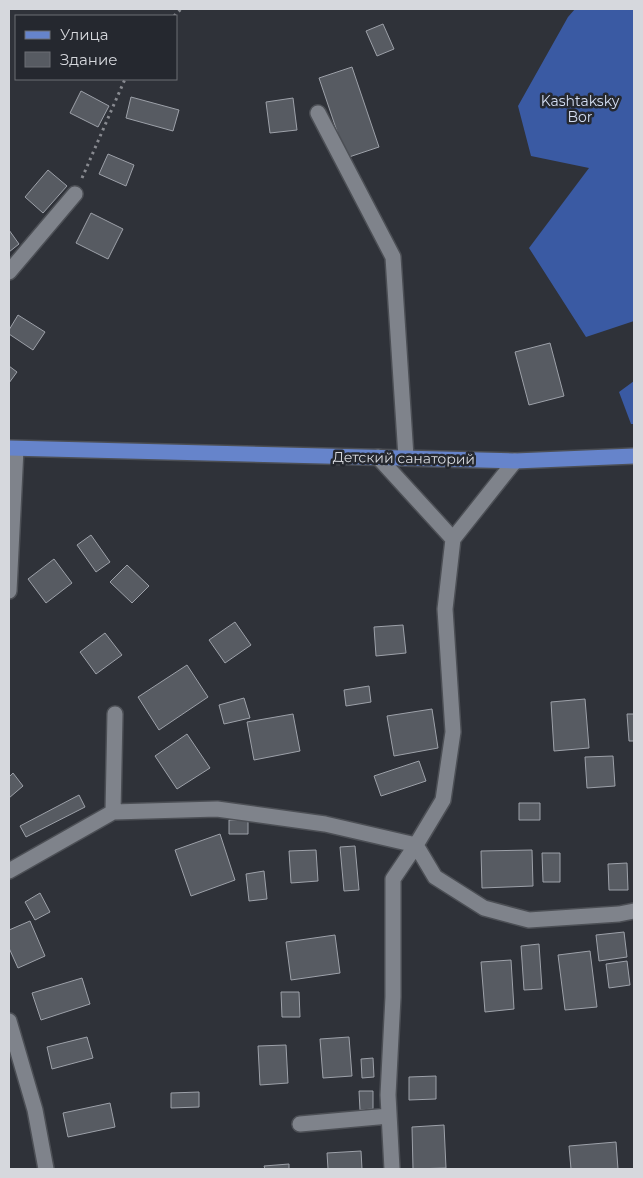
<svg xmlns="http://www.w3.org/2000/svg" width="643" height="1178" font-family="Montserrat,sans-serif">
  <style>
    .forest { fill: #3a5aa3 }
    .building { fill: #575b62; stroke: #9da1a9 }
    .lines { fill: none; stroke-linecap: round; stroke-linejoin: round }
    .minor-casing { stroke: #4c4f55; stroke-width: 18 }
    .major-casing { stroke: #4c4f55; stroke-width: 18 }
    .path { stroke: #888a90; stroke-width: 3; stroke-dasharray: 2.5 4; stroke-linecap: butt }
    .minor { stroke: #7f838b; stroke-width: 15 }
    .major { stroke: #6684cb; stroke-width: 15 }
    .labels { text-anchor: middle; stroke-width: 5; stroke-linejoin: round; paint-order: stroke }
    .park-label { font-size: 14px; fill: #d4def3; stroke: #25282f }
    .street-label { font-size: 14px; fill: #d6d8dd; stroke: #25282f }
  </style>
  <rect width="100%" height="100%" fill="#2f3239"/>
  <path class="forest" d="M575 9H634V321L586 337 529 248 589 168 531 156 518 106 568 17Z
    M634 381V424H631L619 392Z"/>
  <path class="building" d="M383 24 394 49 377 56 366 31Z
    M352 67 379 147 346 158 319 78Z
    M81 91 109 106 98 127 70 113Z
    M131 97 179 110 173 131 126 118Z
    M293 98 297 130 270 133 266 102Z
    M108 154 134 165 126 186 99 174Z
    M48 170 67 186 43 213 25 197Z
    M91 213 123 229 108 259 76 243Z
    M9 230 19 244 9 252Z
    M18 315 45 332 33 350 9 334V330Z
    M550 343 564 396 529 405 515 352Z
    M9 366 17 372 9 383Z
    M91 535 110 562 96 572 77 545Z
    M54 559 72 583 46 603 28 579Z
    M127 565 149 586 132 603 110 582Z
    M235 622 251 645 225 663 209 640Z
    M403 625 406 653 376 656 374 627Z
    M105 633 122 655 96 674 80 652Z
    M187 665 208 697 159 730 138 697Z
    M369 686 371 702 346 706 344 690Z
    M244 698 250 718 224 724 219 705Z
    M585 699 589 748 554 751 551 702Z
    M432 709 438 748 394 756 387 716Z
    M293 714 300 751 254 760 247 722Z
    M627 714H634V741H629Z
    M187 734 210 768 177 789 155 756Z
    M613 756 615 786 587 788 585 757Z
    M419 761 426 781 381 796 374 776Z
    M13 773 23 786 9 798V777Z
    M79 795 85 807 26 837 20 826Z
    M519 803H540V820H519Z
    M229 820H248V834H229Z
    M220 834 235 880 191 896 175 850Z
    M355 846 359 890 344 891 340 847Z
    M316 850 318 881 291 883 289 851Z
    M532 850 533 886 482 888 481 851Z
    M542 853H560V882H543Z
    M627 863 628 890H609L608 864Z
    M264 871 267 899 249 901 246 874Z
    M40 893 50 912 35 920 25 902Z
    M30 921 45 956 18 968 9 948V930Z
    M624 932 627 957 599 961 596 935Z
    M335 935 340 973 291 980 286 942Z
    M539 944 542 989 524 990 521 946Z
    M590 951 597 1007 565 1010 558 955Z
    M511 960 514 1009 485 1012 481 962Z
    M627 961 630 985 609 988 606 964Z
    M82 978 90 1004 41 1020 32 993Z
    M281 992H299L300 1017H282Z
    M87 1037 93 1058 52 1069 47 1047Z
    M349 1037 352 1076 323 1078 320 1039Z
    M286 1045 288 1083 260 1085 258 1046Z
    M373 1058 374 1077 362 1078 361 1059Z
    M436 1076V1099L409 1100V1077Z
    M359 1091H373V1109L360 1110Z
    M199 1092V1107L171 1108V1093Z
    M110 1103 115 1127 68 1137 63 1113Z
    M444 1125 446 1168 413 1169 412 1127Z
    M616 1142 618 1169H571L569 1146Z
    M361 1151 362 1169H328L327 1153Z
    M289 1164V1169H265L264 1166Z"/>
  <g class="lines">
    <g class="minor-casing">
      <path id="minor" d="M318 113 393 257 406 457
        M9 272 75 194
        M378 457 453 539 515 461
        M9 591 16 449
        M113 812 115 714
        M9 871 113 812 217 809 325 824 416 845 443 800 453 732 445 609 453 539
        M9 1021 35 1110 46 1169
        M300 1124 389 1116
        M392 1169 388 1095 393 997V879L416 845 435 877 484 908 529 920 619 914 634 911"/>
    </g>
    <g class="major-casing">
      <path id="major" d="M9 448 515 461 634 456"/>
    </g>
    <path class="path" d="M174 16 181 9
      M82 178 125 79"/>
    <use href="#minor" class="minor"/>
    <use href="#major" class="major"/>
  </g>
  <g class="labels">
    <g class="park-label">
      <text x="580" y="106">Kashtaksky<tspan x="580" dy="16">Bor</tspan></text>
    </g>
    <g class="street-label">
      <text transform="translate(404 458) rotate(1)" y="5">Детский санаторий</text>
    </g>
  </g>
  <rect width="643" height="1178" fill="none" stroke="#d6d8dd" stroke-width="20"/>
  <rect x="15" y="15" width="162" height="65" fill="#25282f" stroke="#6c6e75"/>
  <rect x="25" y="31" width="25" height="8" fill="#6684cb" stroke="#6c6e75"/>
  <text x="60" y="40" font-size="15" fill="#d6d8dd">Улица</text>
  <rect x="25" y="52" width="25" height="15" fill="#575b62" stroke="#6c6e75"/>
  <text x="60" y="65" font-size="15" fill="#d6d8dd">Здание</text>
</svg>
